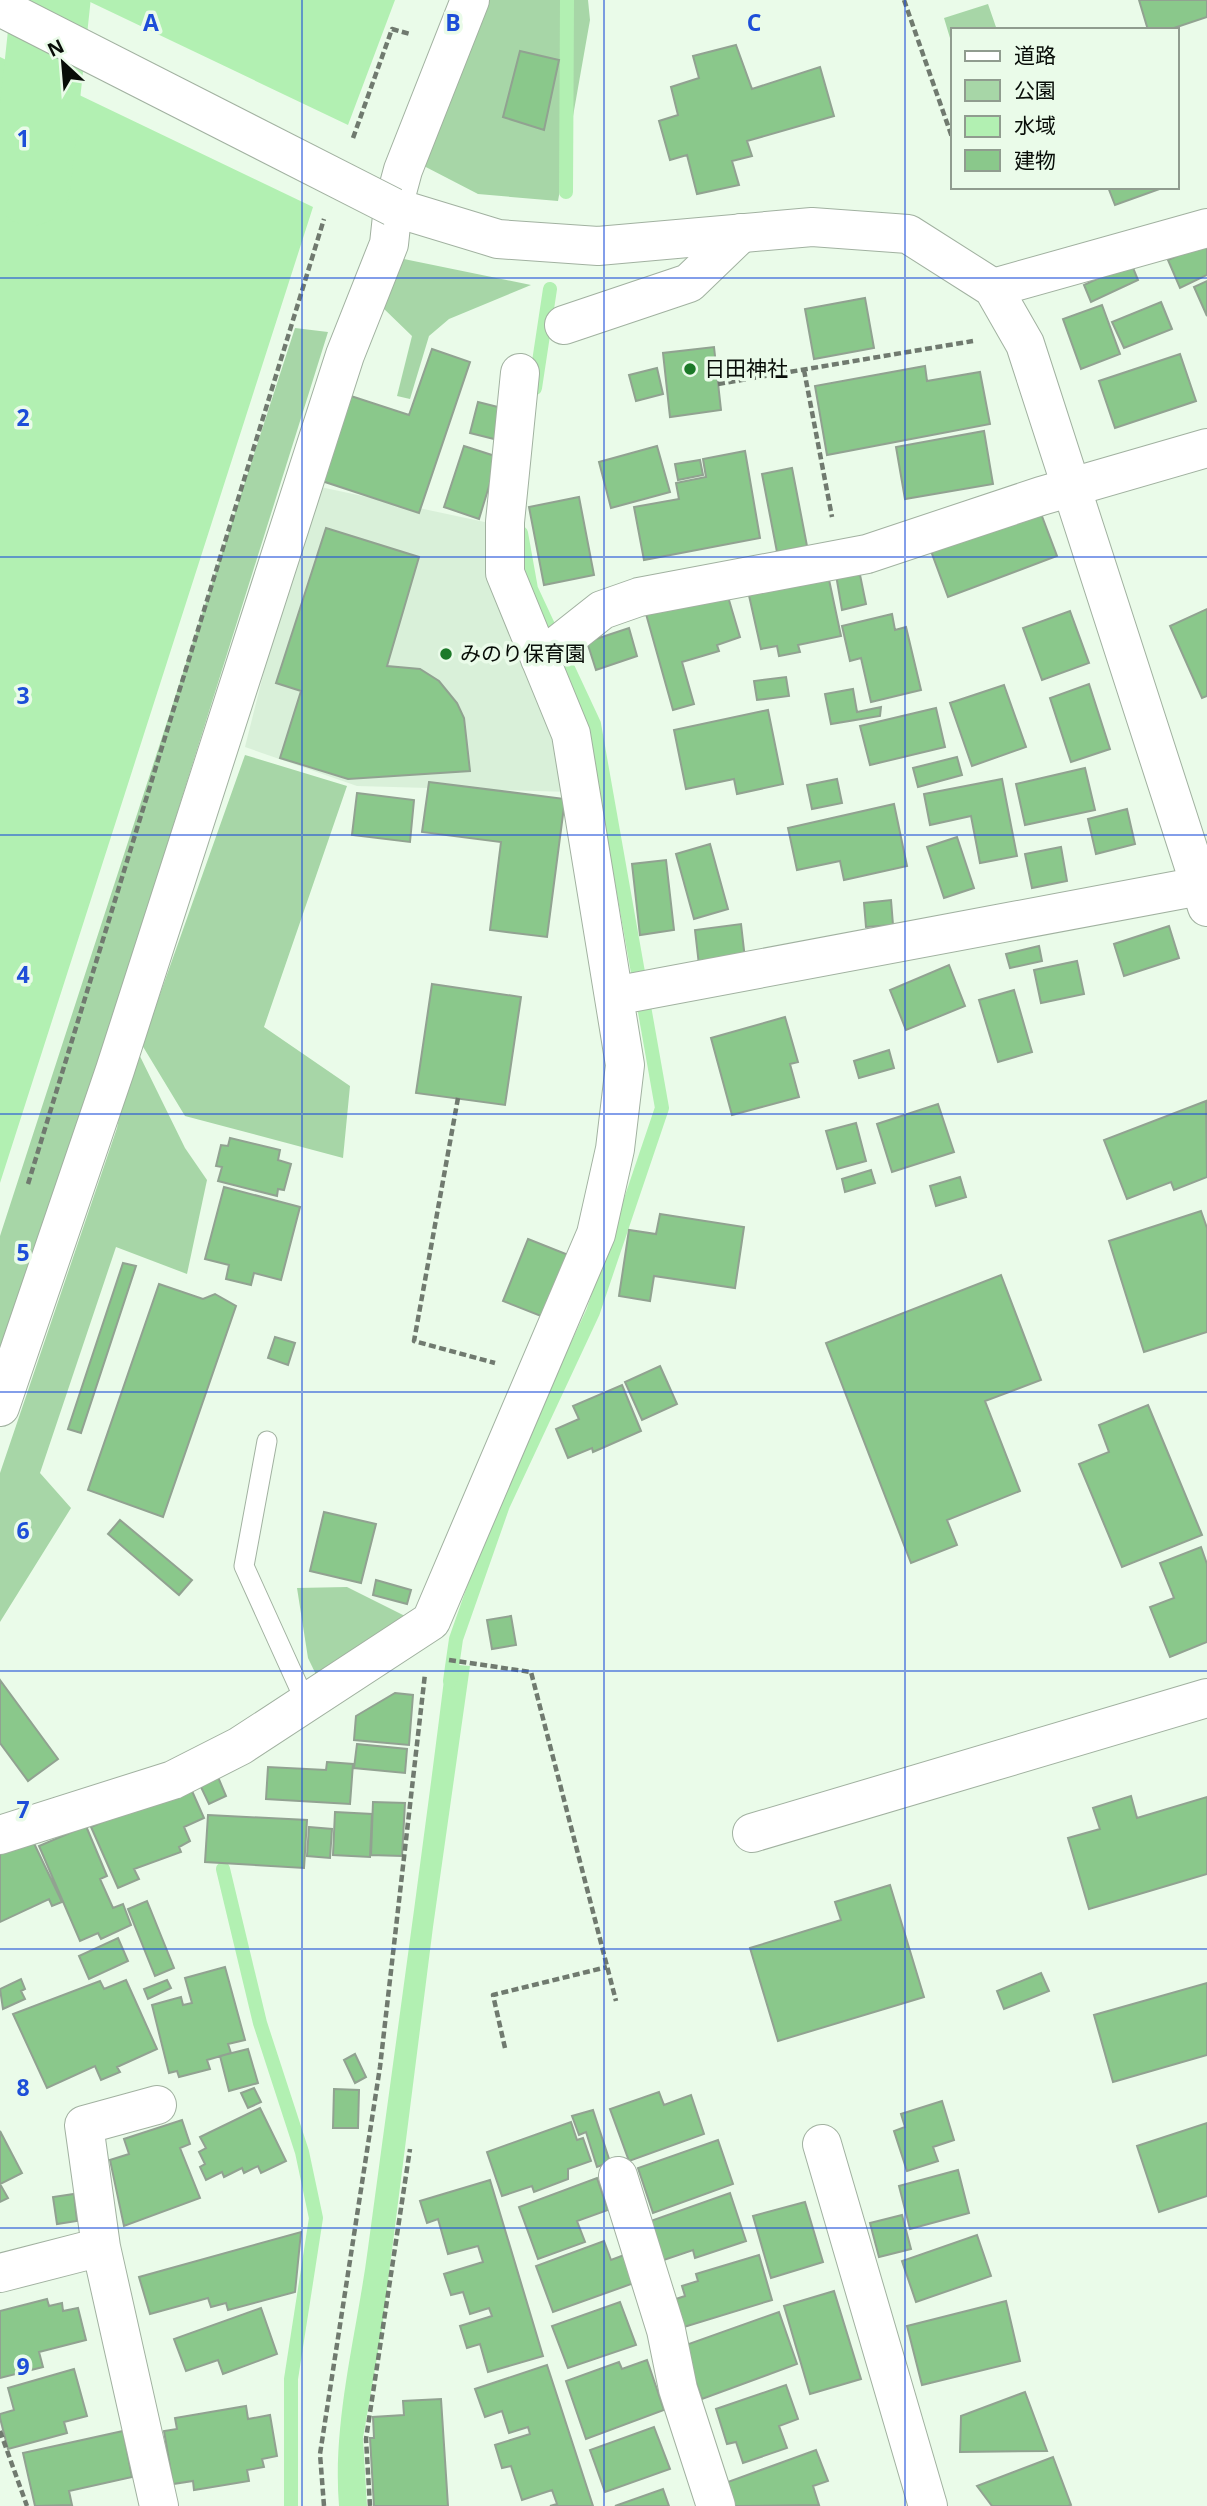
<svg xmlns="http://www.w3.org/2000/svg" width="1207" height="2506" font-family="'Open Sans','Noto Sans JP',sans-serif">
  <style>
    .built { fill: #d9f0d9 }
    .green { fill: #a7d6a7 }
    .water { fill: #b2f0b2 }
    .lines { fill: none; stroke-linecap: round; stroke-linejoin: round }
    .stream { stroke: #b2f0b2; stroke-width: 14 }
    .river { stroke: #b2f0b2; stroke-width: 79 }
    .building { fill: #8ac88b; stroke: #91a291; stroke-width: 2 }
    .service-casing { stroke: #a1b1a0; stroke-width: 21 }
    .minor-casing { stroke: #a1b1a0; stroke-width: 40 }
    .tertiary-casing { stroke: #a1b1a0; stroke-width: 40 }
    .path { stroke: #707a6f; stroke-width: 4.5; stroke-dasharray: 7 3.5; stroke-linecap: butt }
    .service { stroke: #fff; stroke-width: 19 }
    .minor { stroke: #fff; stroke-width: 38 }
    .tertiary { stroke: #fff; stroke-width: 38 }
    .tertiary-bridge-casing { stroke: #a1b1a0; stroke-width: 40; stroke-linecap: butt }
    .tertiary-bridge { stroke: #fff; stroke-width: 38 }
    .grid { fill: none; stroke: #1d4ed8; stroke-width: 2; stroke-opacity: 0.55 }
    .poi-dot { fill: #1c7928; stroke: #eafbe9; stroke-width: 2.5 }
    .labels { text-anchor: middle; stroke-width: 7; stroke-linejoin: round; paint-order: stroke }
    .poi-label { font-size: 21px; fill: #080d08; stroke: #eafbe9; text-anchor: start }
    .grid-label { font-size: 23px; text-anchor: middle; font-weight: bold; fill: #1d4ed8; stroke: #eafbe9; stroke-width: 7; stroke-linejoin: round; paint-order: stroke }
  </style>
  <rect width="100%" height="100%" fill="#eafbe9"/>
  <path class="built" d="M311 485 494 524 572 792 357 786 245 747Z"/>
  <path class="green" d="M482 0H588L590 20 558 201 478 194 420 164Z
    M988 4 997 30H953V48L944 18Z
    M399 258 531 285 449 319 429 336 410 399 397 396 412 336 381 306Z
    M295 328 328 332 0 1378V1236Z
    M245 755 347 786 264 1027 350 1086 343 1158 185 1116 142 1045Z
    M134 1044 185 1148 207 1180 187 1274 116 1247 40 1473 71 1508 0 1622V1473L117 1128Z
    M347 1587 413 1620 322 1687 308 1658 297 1588Z"/>
  <path class="water" d="M86 0H395L348 125Z
    M0 57 313 207 0 1183Z
    M446 1664 470 1666 433 1927 382 2329 363 2438 367 2506H339C332 2421 357 2333 368 2248 394 2054 422 1859 446 1664Z"/>
  <g class="lines">
    <path class="stream" d="M566 192 567 0
      M535 388 550 289
      M450 1681 456 1639 503 1505 593 1312 662 1108 594 724 531 589 521 533
      M223 1869 260 2023 302 2152 316 2218 291 2379V2506"/>
    <path class="river" d="M31 186 51 0"/>
  </g>
  <path class="building" d="M1139 0H1207V17L1168 30H1148Z
    M736 45 752 89 820 67 834 116 747 141 752 156 732 161 739 185 697 194 687 155 670 160 659 121 678 115 671 87 699 78 693 56Z
    M520 51 559 60 544 130 503 117Z
    M1108 187H1165L1115 205Z
    M1207 243V275L1180 288 1168 260Z
    M1131 263 1138 280 1091 302 1084 285Z
    M1207 281V316L1194 287Z
    M865 298 874 348 814 359 805 309Z
    M1161 302 1172 329 1124 348 1112 322Z
    M1102 305 1120 354 1081 369 1063 319Z
    M714 347 721 410 670 417 663 353Z
    M432 349 470 362 419 513 322 481 351 396 409 415Z
    M1180 354 1196 401 1115 428 1099 381Z
    M925 366 927 381 980 372 990 424 827 455 815 386Z
    M657 368 663 394 636 401 629 375Z
    M478 402 510 410 502 441 470 433Z
    M984 431 993 484 905 499 896 447Z
    M464 446 498 457 479 519 444 507Z
    M657 446 670 492 611 508 599 462Z
    M745 451 760 538 644 560 634 507 679 499 676 483 706 477 703 459Z
    M700 460 703 475 678 480 675 464Z
    M792 468 807 546 777 552 762 474Z
    M579 497 594 575 544 585 529 507Z
    M1040 511 1057 556 948 597 931 551Z
    M326 528 419 557 387 666 420 669 439 681 457 703 464 718 470 771 348 779 280 758 301 691 276 683Z
    M859 570 866 604 842 610 836 575Z
    M828 575 841 636 798 645 800 652 779 656 777 646 761 649 748 591Z
    M726 590 740 637 717 645 719 651 682 662 694 704 673 710 646 614Z
    M1207 609V696L1202 698 1170 626Z
    M1070 611 1089 663 1042 680 1023 628Z
    M892 614 895 630 906 627 921 690 871 702 861 658 850 661 842 626Z
    M629 628 637 656 596 670 587 642Z
    M786 677 789 696 757 700 754 681Z
    M1089 684 1110 749 1071 762 1050 698Z
    M1004 685 1026 747 972 766 950 703Z
    M853 689 857 712 881 707 880 716 831 724 825 694Z
    M936 708 945 747 870 765 860 726Z
    M768 710 783 784 737 794 734 779 686 789 674 730Z
    M957 757 962 775 918 787 913 768Z
    M1085 768 1095 810 1025 825 1016 784Z
    M837 779 842 803 812 809 807 785Z
    M1002 779 1017 856 980 863 971 816 930 825 924 794Z
    M429 782 565 799 547 937 490 930 501 842 422 832Z
    M357 793 414 800 410 842 352 835Z
    M894 804 907 866 844 880 840 861 797 870 788 828Z
    M1127 809 1135 844 1096 854 1088 819Z
    M957 837 974 888 944 898 927 847Z
    M710 844 728 909 694 919 676 854Z
    M1061 847 1067 881 1032 888 1025 854Z
    M666 860 674 930 640 935 632 864Z
    M891 900 893 925 866 927 864 903Z
    M741 924 745 959 699 965 695 930Z
    M1169 926 1179 958 1124 976 1114 944Z
    M1039 946 1042 961 1010 968 1006 954Z
    M1077 961 1084 994 1041 1003 1034 970Z
    M949 965 965 1006 906 1030 890 990Z
    M432 984 521 997 505 1105 416 1093Z
    M1014 990 1032 1052 998 1062 979 1000Z
    M785 1017 798 1062 790 1064 799 1097 732 1115 711 1038Z
    M889 1050 894 1068 859 1078 854 1061Z
    M1206 1101 1207 1177 1174 1190 1171 1182 1127 1199 1104 1140Z
    M938 1104 954 1152 892 1172 877 1124Z
    M856 1123 866 1161 837 1169 826 1131Z
    M230 1138 280 1150 278 1160 291 1164 284 1190 278 1189 277 1196 218 1181 222 1167 216 1166 221 1145 228 1146Z
    M871 1170 875 1183 845 1192 842 1179Z
    M960 1177 966 1197 936 1206 930 1186Z
    M224 1187 300 1207 281 1280 254 1273 251 1285 226 1279 229 1265 205 1259Z
    M1201 1211 1207 1228V1332L1144 1352 1109 1241Z
    M660 1214 744 1227 735 1288 654 1276 650 1301 619 1296 629 1230 656 1234Z
    M528 1239 571 1256 546 1318 503 1301Z
    M123 1263 136 1266 81 1433 68 1429Z
    M1001 1275 1041 1380 985 1401 1020 1491 947 1520 957 1545 911 1563 826 1343Z
    M159 1284 203 1299 215 1294 236 1306 163 1517 88 1490Z
    M275 1337 295 1343 288 1365 268 1358Z
    M660 1366 677 1404 642 1420 625 1382Z
    M622 1385 641 1431 593 1452 592 1448 568 1458 556 1429 579 1419 573 1406Z
    M1148 1405 1202 1535 1122 1567 1079 1464 1109 1452 1099 1425Z
    M324 1512 376 1524 361 1583 310 1571Z
    M120 1520 192 1580 179 1595 108 1534Z
    M1201 1547 1207 1564V1642L1170 1657 1150 1607 1174 1598 1160 1563Z
    M376 1580 411 1590 407 1604 373 1595Z
    M511 1616 516 1645 492 1649 487 1620Z
    M0 1680 58 1759 28 1781 0 1743Z
    M395 1693 413 1695 409 1745 354 1740 356 1716Z
    M357 1744 407 1749 405 1773 354 1768Z
    M327 1762 353 1764 350 1804 266 1799 268 1767 326 1770Z
    M218 1777 226 1796 209 1804 200 1785Z
    M192 1791 204 1818 184 1827 190 1841 179 1847 181 1852 134 1869 139 1879 118 1888 91 1827 164 1795Z
    M1131 1796 1137 1818 1207 1797V1874L1089 1909 1068 1838 1100 1829 1093 1808Z
    M373 1802 405 1803 402 1856 371 1855Z
    M335 1812 372 1814 370 1857 333 1855Z
    M208 1815 307 1820 304 1868 205 1862Z
    M86 1826 107 1876 100 1879 113 1908 123 1904 131 1925 101 1939 98 1933 80 1941 39 1846Z
    M309 1827 332 1829 330 1858 307 1856Z
    M31 1837 62 1902 52 1906 49 1899 0 1922V1851Z
    M890 1885 924 1997 778 2041 750 1948 841 1920 835 1902Z
    M147 1901 174 1968 155 1976 128 1909Z
    M118 1938 128 1961 89 1979 79 1956Z
    M225 1967 245 2040 228 2044 231 2053 207 2060 210 2069 179 2077 177 2071 169 2073 152 2005 181 1997 183 2005 192 2003 185 1978Z
    M1041 1973 1049 1991 1004 2009 997 1991Z
    M21 1979 25 1989 21 1991 25 1999 3 2009 0 1989Z
    M126 1980 157 2049 117 2067 120 2072 101 2080 95 2066 47 2088 13 2014 100 1981 104 1989Z
    M167 1980 171 1988 148 1999 144 1989Z
    M1207 1983V2055L1113 2082 1094 2015Z
    M248 2049 258 2083 229 2091 220 2056Z
    M355 2054 366 2077 355 2083 344 2060Z
    M254 2088 261 2102 248 2108 241 2093Z
    M334 2089 359 2090 358 2128H333Z
    M659 2092 664 2105 691 2095 704 2134 629 2161 610 2109Z
    M942 2101 954 2140 933 2147 938 2161 907 2171 894 2131 905 2127 901 2114Z
    M260 2108 286 2161 261 2173 258 2166 244 2173 242 2168 224 2177 222 2172 206 2180 200 2167 205 2164 199 2152 206 2148 200 2137Z
    M593 2110 610 2162 597 2167 586 2132 579 2135 572 2116Z
    M182 2120 190 2144 180 2148 200 2198 124 2226 110 2160 129 2154 124 2139Z
    M571 2122 577 2140 583 2138 591 2161 568 2169V2179L534 2192 532 2186 502 2196 487 2152Z
    M1207 2123V2196L1159 2212 1137 2146Z
    M0 2131 22 2173 0 2184 8 2198 0 2202Z
    M718 2140 733 2184 653 2213 638 2168Z
    M958 2170 969 2213 910 2229 899 2186Z
    M597 2178 608 2210 577 2221 585 2242 538 2259 519 2207Z
    M490 2180 543 2356 488 2372 480 2344 467 2348 460 2326 492 2316 489 2308 470 2314 463 2292 451 2295 444 2274 483 2262 478 2246 448 2254 438 2219 427 2223 420 2201Z
    M730 2193 746 2241 695 2258 693 2250 655 2263 642 2224Z
    M74 2194 77 2221 57 2224 53 2197Z
    M805 2202 823 2262 771 2278 753 2216Z
    M902 2215 911 2249 879 2257 870 2223Z
    M301 2232 295 2292 228 2310 226 2303 211 2307 208 2298 150 2314 139 2277Z
    M977 2235 991 2276 916 2302 902 2261Z
    M604 2241 611 2260 624 2255 634 2283 553 2312 536 2266Z
    M759 2255 772 2300 684 2327 676 2299 685 2296 682 2286 698 2281 696 2274Z
    M834 2291 861 2379 810 2394 784 2306Z
    M47 2299 49 2306 62 2303 63 2311 78 2308 86 2340 39 2352 43 2367 0 2378V2311Z
    M1006 2301 1020 2361 922 2385 907 2326Z
    M620 2302 636 2345 568 2368 552 2326Z
    M261 2308 277 2354 223 2374 218 2360 186 2371 174 2339Z
    M779 2312 797 2364 702 2399 683 2346Z
    M647 2360 664 2410 586 2439 566 2381 619 2362 622 2369Z
    M547 2365 593 2506H550L557 2504 552 2490 522 2500 511 2466 502 2468 495 2445 530 2434 528 2427 509 2433 502 2411 485 2417 475 2389Z
    M74 2369 87 2416 64 2422 67 2433 8 2449 0 2418V2414L14 2410 8 2388Z
    M786 2385 798 2419 779 2426 787 2448 743 2463 736 2442 727 2444 716 2409Z
    M1025 2392 1047 2451 960 2452 961 2416Z
    M441 2399 448 2506H374L370 2438H374L373 2417 404 2415 403 2401Z
    M246 2406 248 2419 270 2415 277 2456 262 2459 264 2467 247 2470 249 2481 194 2490 193 2481 173 2484 164 2431 177 2429 175 2418Z
    M654 2427 670 2469 605 2492 590 2450Z
    M123 2431 132 2477 69 2491 72 2505 35 2506 23 2453Z
    M816 2450 828 2481 813 2486 819 2505 733 2506 725 2483Z
    M1053 2457 1071 2505 1068 2506H992L977 2486Z
    M663 2489 669 2506H615Z"/>
  <g class="lines">
    <g class="service-casing">
      <path id="service" d="M267 1441 244 1566 306 1703"/>
    </g>
    <g class="minor-casing">
      <path id="minor" d="M993 288 1207 228
        M564 325 689 283 741 233
        M540 659 602 610 639 597 867 554 1041 496 1207 448
        M614 996 1200 886
        M0 1407 115 1070 345 355 389 244 393 207 403 170 470 0
        M752 1833 1207 1698
        M0 1835 173 1780 240 1746 431 1621 596 1234 615 1149 625 1065 571 734 505 573V522L520 373
        M157 2105 84 2125 101 2247 159 2506
        M822 2144 928 2506
        M618 2176 666 2330 678 2389 716 2506
        M0 2273 101 2247"/>
    </g>
    <g class="tertiary-casing">
      <path id="tertiary" d="M393 207 498 239 598 246 812 227 908 234 993 288 1025 344 1207 907"/>
    </g>
    <path class="path" d="M904 0 953 140
      M353 138 392 29 410 34
      M804 370 832 517
      M718 384 973 341
      M458 1098 414 1341 495 1363
      M28 1184 324 219
      M449 1660 531 1672 616 2001
      M505 2048 493 1995 607 1967
      M0 2431 27 2506
      M324 2506 320 2454 380 2067 425 1674
      M370 2506 366 2439 410 2149"/>
    <use href="#service" class="service"/>
    <use href="#minor" class="minor"/>
    <use href="#tertiary" class="tertiary"/>
    <g class="tertiary-bridge-casing">
      <path id="tertiary-bridge" d="M0 7 393 207"/>
    </g>
    <use href="#tertiary-bridge" class="tertiary-bridge"/>
  </g>
  <path class="grid" d="M302 0V2506M604 0V2506M905 0V2506M0 278H1207M0 557H1207M0 835H1207M0 1114H1207M0 1392H1207M0 1671H1207M0 1949H1207M0 2228H1207"/>
  <g class="poi-dot">
    <circle cx="690" cy="369" r="7"/>
    <circle cx="446" cy="654" r="7"/>
  </g>
  <g class="labels">
    <g class="poi-label">
      <text x="704" y="376">日田神社</text>
      <text x="460" y="661">みのり保育園</text>
    </g>
  </g>
  <g class="grid-label">
    <text x="151" y="31">A</text>
    <text x="453" y="31">B</text>
    <text x="754" y="31">C</text>
    <text x="23" y="147">1</text>
    <text x="23" y="426">2</text>
    <text x="23" y="704">3</text>
    <text x="23" y="983">4</text>
    <text x="23" y="1261">5</text>
    <text x="23" y="1539">6</text>
    <text x="23" y="1818">7</text>
    <text x="23" y="2096">8</text>
    <text x="23" y="2375">9</text>
  </g>
  <rect x="951" y="28" width="228" height="161" fill="#eafbe9" stroke="#909c8f" stroke-width="2"/>
  <rect x="965" y="51" width="35" height="10" fill="#ffffff" stroke="#909c8f" stroke-width="2"/>
  <text x="1014" y="63" font-size="21" fill="#080d08">道路</text>
  <rect x="965" y="80" width="35" height="21" fill="#a7d6a7" stroke="#909c8f" stroke-width="2"/>
  <text x="1014" y="98" font-size="21" fill="#080d08">公園</text>
  <rect x="965" y="116" width="35" height="21" fill="#b2f0b2" stroke="#909c8f" stroke-width="2"/>
  <text x="1014" y="133" font-size="21" fill="#080d08">水域</text>
  <rect x="965" y="150" width="35" height="21" fill="#8ac88b" stroke="#909c8f" stroke-width="2"/>
  <text x="1014" y="168" font-size="21" fill="#080d08">建物</text>
  <g transform="translate(63 63) rotate(334)" stroke="#eafbe9" stroke-width="5" paint-order="stroke">
  <path d="M0-5L12 26L0 18L-12 26Z" fill="#080d08"/>
  <text y="-10" font-size="19" font-weight="bold" text-anchor="middle" fill="#080d08">N</text>
  </g>
</svg>
